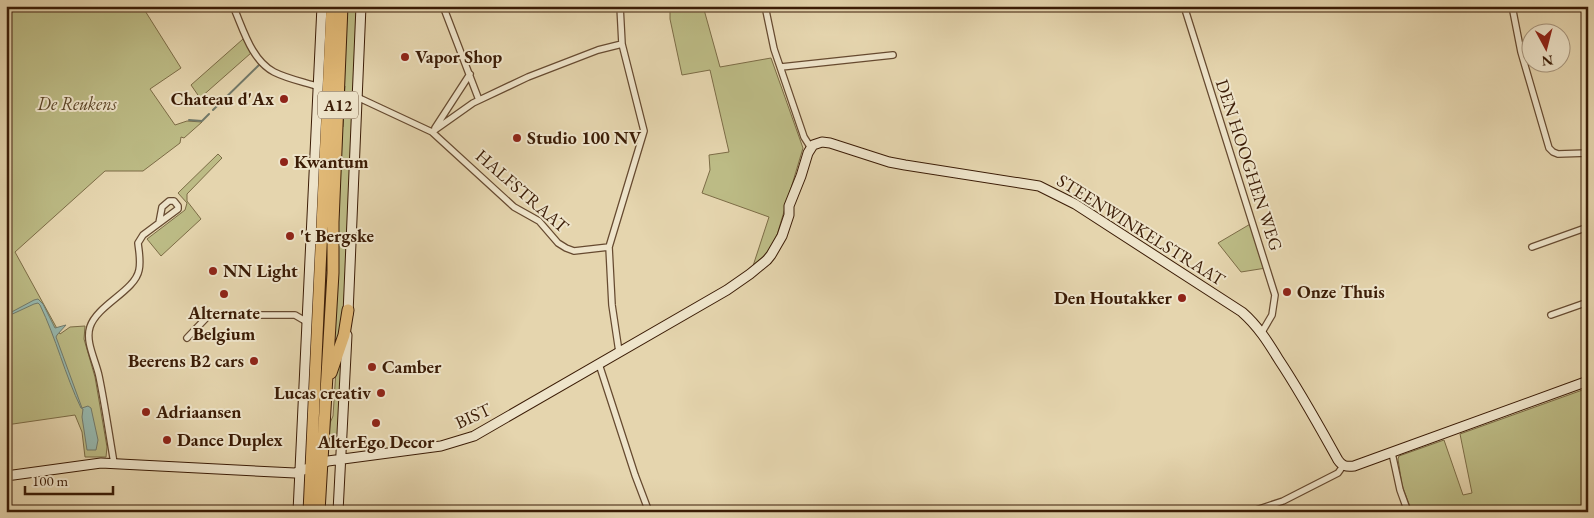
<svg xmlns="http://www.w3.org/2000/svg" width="1594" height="518" font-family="'EB Garamond',serif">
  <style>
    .green { fill: #bcbb85; stroke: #7c6c46 }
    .water { fill: #96b8af; stroke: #727a6b }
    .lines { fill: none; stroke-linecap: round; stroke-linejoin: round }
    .stream { stroke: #727a6b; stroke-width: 2 }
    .street-casing { stroke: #664a30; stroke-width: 8 }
    .secondary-casing { stroke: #3b1c06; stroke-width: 11 }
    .highway-casing { stroke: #3b1c06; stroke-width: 13 }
    .street { stroke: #eee4ca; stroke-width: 5.5 }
    .secondary { stroke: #eee4ca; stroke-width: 9 }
    .highway { stroke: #e2ba77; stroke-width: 11 }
    .poi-dot { fill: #8f2418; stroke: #eee4ca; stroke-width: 2 }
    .labels { text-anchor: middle; stroke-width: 4; stroke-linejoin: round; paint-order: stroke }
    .shield { fill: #eee4ca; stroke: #715841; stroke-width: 1 }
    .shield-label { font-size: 16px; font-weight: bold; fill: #3b1c06 }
    .poi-label { font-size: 18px; font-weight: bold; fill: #3b1c06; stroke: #eee4ca; text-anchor: start }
    .park-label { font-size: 18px; font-style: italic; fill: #5b4426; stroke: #eee4ca }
    .street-label { font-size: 18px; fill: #3b1c06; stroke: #eee4ca }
  </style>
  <rect width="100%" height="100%" fill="#e5d5ae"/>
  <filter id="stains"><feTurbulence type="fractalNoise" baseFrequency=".004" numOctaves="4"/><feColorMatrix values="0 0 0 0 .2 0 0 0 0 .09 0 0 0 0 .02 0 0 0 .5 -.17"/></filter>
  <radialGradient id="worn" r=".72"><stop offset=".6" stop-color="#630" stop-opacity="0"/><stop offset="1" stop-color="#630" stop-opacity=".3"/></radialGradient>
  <path class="green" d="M8 6H142L181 68 150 89 175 125 187 121 202 122 184 138 181 137 180 143 143 171H105L15 252 60 334 70 327 85 326 84 339 95 377 107 447 106 457H85L82 432 75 415 6 425V17L12 13Z
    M346 6H358L343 325 333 356 340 129 343 127 345 86 343 85Z
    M670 6H703L720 67 771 58 803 148 777 235 769 250 752 269 769 217 702 193 710 170 709 155 729 152 710 70 682 75 670 19Z
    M243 39 251 53 200 98 191 85Z
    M218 154 222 158 187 194V201L201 219 161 256 147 239 185 210 187 203 178 193Z
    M1252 223 1266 268 1241 272 1218 243Z
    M342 353 338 436 329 435 330 423 333 416 336 370Z
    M1588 388V512H1412L1402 485 1398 459 1399 456 1444 440 1463 495 1472 493 1460 434Z"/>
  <path class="water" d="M38 299 43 304 55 328 66 325 57 335 56 337 82 408 88 406 91 408 98 440 96 450H87L82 417 83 409 81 408C65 375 56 338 40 305L38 303 34 304 6 317V315L34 300Z"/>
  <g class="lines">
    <path class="stream" d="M213 110 260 64
      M189 120 202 121 209 114"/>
    <g class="street-casing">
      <path id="street" d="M233 6C243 28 251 60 274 72 288 79 304 82 319 87
        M443 6 479 100
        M765 6 774 49 804 137 811 148
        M1184 6 1275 295 1272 315 1262 332
        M1512 6 1521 52 1549 148 1553 152 1558 154 1588 153
        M781 67 893 55
        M357 97 432 132 514 207 539 221 558 243 566 248 574 251 609 247
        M435 128 470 74
        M432 132 473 103 528 77 598 50 622 44
        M1532 247 1588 227
        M1551 315 1588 302
        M187 338 209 315H295L307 322
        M619 352 612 305 609 247 644 131 622 44 620 6
        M599 364 635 475 649 512
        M1392 453 1400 490 1408 512
        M114 463C109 434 105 405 99 376 96 361 85 342 90 327 97 305 135 291 139 270 141 261 139 252 138 243L143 235 178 209V206L174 201H169L162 207 159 223
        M1250 512 1283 501 1338 473 1343 466"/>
    </g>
    <g class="secondary-casing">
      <path id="secondary" d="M348 314 361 6
        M6 476 101 463 295 473 328 461 441 446 474 436 727 290 750 274 767 260 771 255 782 236 789 215V206L801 176 808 153 813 145 822 142 830 143 889 162 905 165 1039 186 1075 204 1242 312C1258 326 1268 342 1279 360 1301 393 1319 426 1338 460 1342 466 1346 467 1354 466L1588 381
        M298 512 322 6
        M338 512 347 335"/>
    </g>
    <g class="highway-casing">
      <path id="highway" d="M331 373 344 335 348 310
        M309 512 332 6
        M319 512 333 273V222L342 6"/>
    </g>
    <use href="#street" class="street"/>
    <use href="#secondary" class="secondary"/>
    <use href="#highway" class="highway"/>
  </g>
  <g class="poi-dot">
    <circle cx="405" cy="57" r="5"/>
    <circle cx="284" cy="99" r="5"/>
    <circle cx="517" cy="138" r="5"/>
    <circle cx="284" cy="162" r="5"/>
    <circle cx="290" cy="236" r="5"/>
    <circle cx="213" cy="271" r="5"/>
    <circle cx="1287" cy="292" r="5"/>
    <circle cx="224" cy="294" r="5"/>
    <circle cx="1182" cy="298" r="5"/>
    <circle cx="254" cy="361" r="5"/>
    <circle cx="372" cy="367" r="5"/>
    <circle cx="381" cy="393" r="5"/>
    <circle cx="146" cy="412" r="5"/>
    <circle cx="376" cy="423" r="5"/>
    <circle cx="167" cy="440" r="5"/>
  </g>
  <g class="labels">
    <rect class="shield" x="318" y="91.5" width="40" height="27" rx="4"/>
    <g class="shield-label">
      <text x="338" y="111">A12</text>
    </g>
    <g class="poi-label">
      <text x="415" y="63">Vapor Shop</text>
      <text x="274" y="105" text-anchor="end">Chateau d'Ax</text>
      <text x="527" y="144">Studio 100 NV</text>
      <text x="294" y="168">Kwantum</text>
      <text x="300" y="242">'t Bergske</text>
      <text x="223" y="277">NN Light</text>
      <text x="1297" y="298">Onze Thuis</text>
      <text x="1172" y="304" text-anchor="end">Den Houtakker</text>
      <text x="224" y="319" text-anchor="middle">Alternate<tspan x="224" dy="21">Belgium</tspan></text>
      <text x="244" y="367" text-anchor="end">Beerens B2 cars</text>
      <text x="382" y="373">Camber</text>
      <text x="371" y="399" text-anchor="end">Lucas creativ</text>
      <text x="156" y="418">Adriaansen</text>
      <text x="177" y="446">Dance Duplex</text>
      <text x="376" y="448" text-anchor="middle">AlterEgo Decor</text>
    </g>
    <g class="park-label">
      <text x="77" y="110">De Reukens</text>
    </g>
    <g class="street-label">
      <text transform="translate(1249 165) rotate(72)" y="6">DEN HOOGHEN WEG</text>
      <text transform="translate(522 191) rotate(41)" y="6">HALFSTRAAT</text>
      <text transform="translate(1141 230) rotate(32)" y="6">STEENWINKELSTRAAT</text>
      <text transform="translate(473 416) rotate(-25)" y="6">BIST</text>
    </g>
  </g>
  <rect width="1594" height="518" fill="none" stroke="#e5d5ae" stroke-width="25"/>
  <rect x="8" y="8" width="1579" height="503" fill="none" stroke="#3b1c06" stroke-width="2.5"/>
  <rect x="12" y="12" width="1569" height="493" fill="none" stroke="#3b1c06"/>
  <g transform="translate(1546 48) rotate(173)"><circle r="24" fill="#eee4ca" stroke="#a6947c"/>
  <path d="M0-4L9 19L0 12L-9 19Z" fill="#8f2418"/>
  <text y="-8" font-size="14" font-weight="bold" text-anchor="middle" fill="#3b1c06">N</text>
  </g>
  <path d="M25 486v8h88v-8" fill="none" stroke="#3b1c06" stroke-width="2.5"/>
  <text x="32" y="486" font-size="15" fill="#3b1c06" stroke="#eee4ca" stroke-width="4" paint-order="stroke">100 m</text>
  <rect width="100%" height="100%" filter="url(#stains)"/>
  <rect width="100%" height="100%" fill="url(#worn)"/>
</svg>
